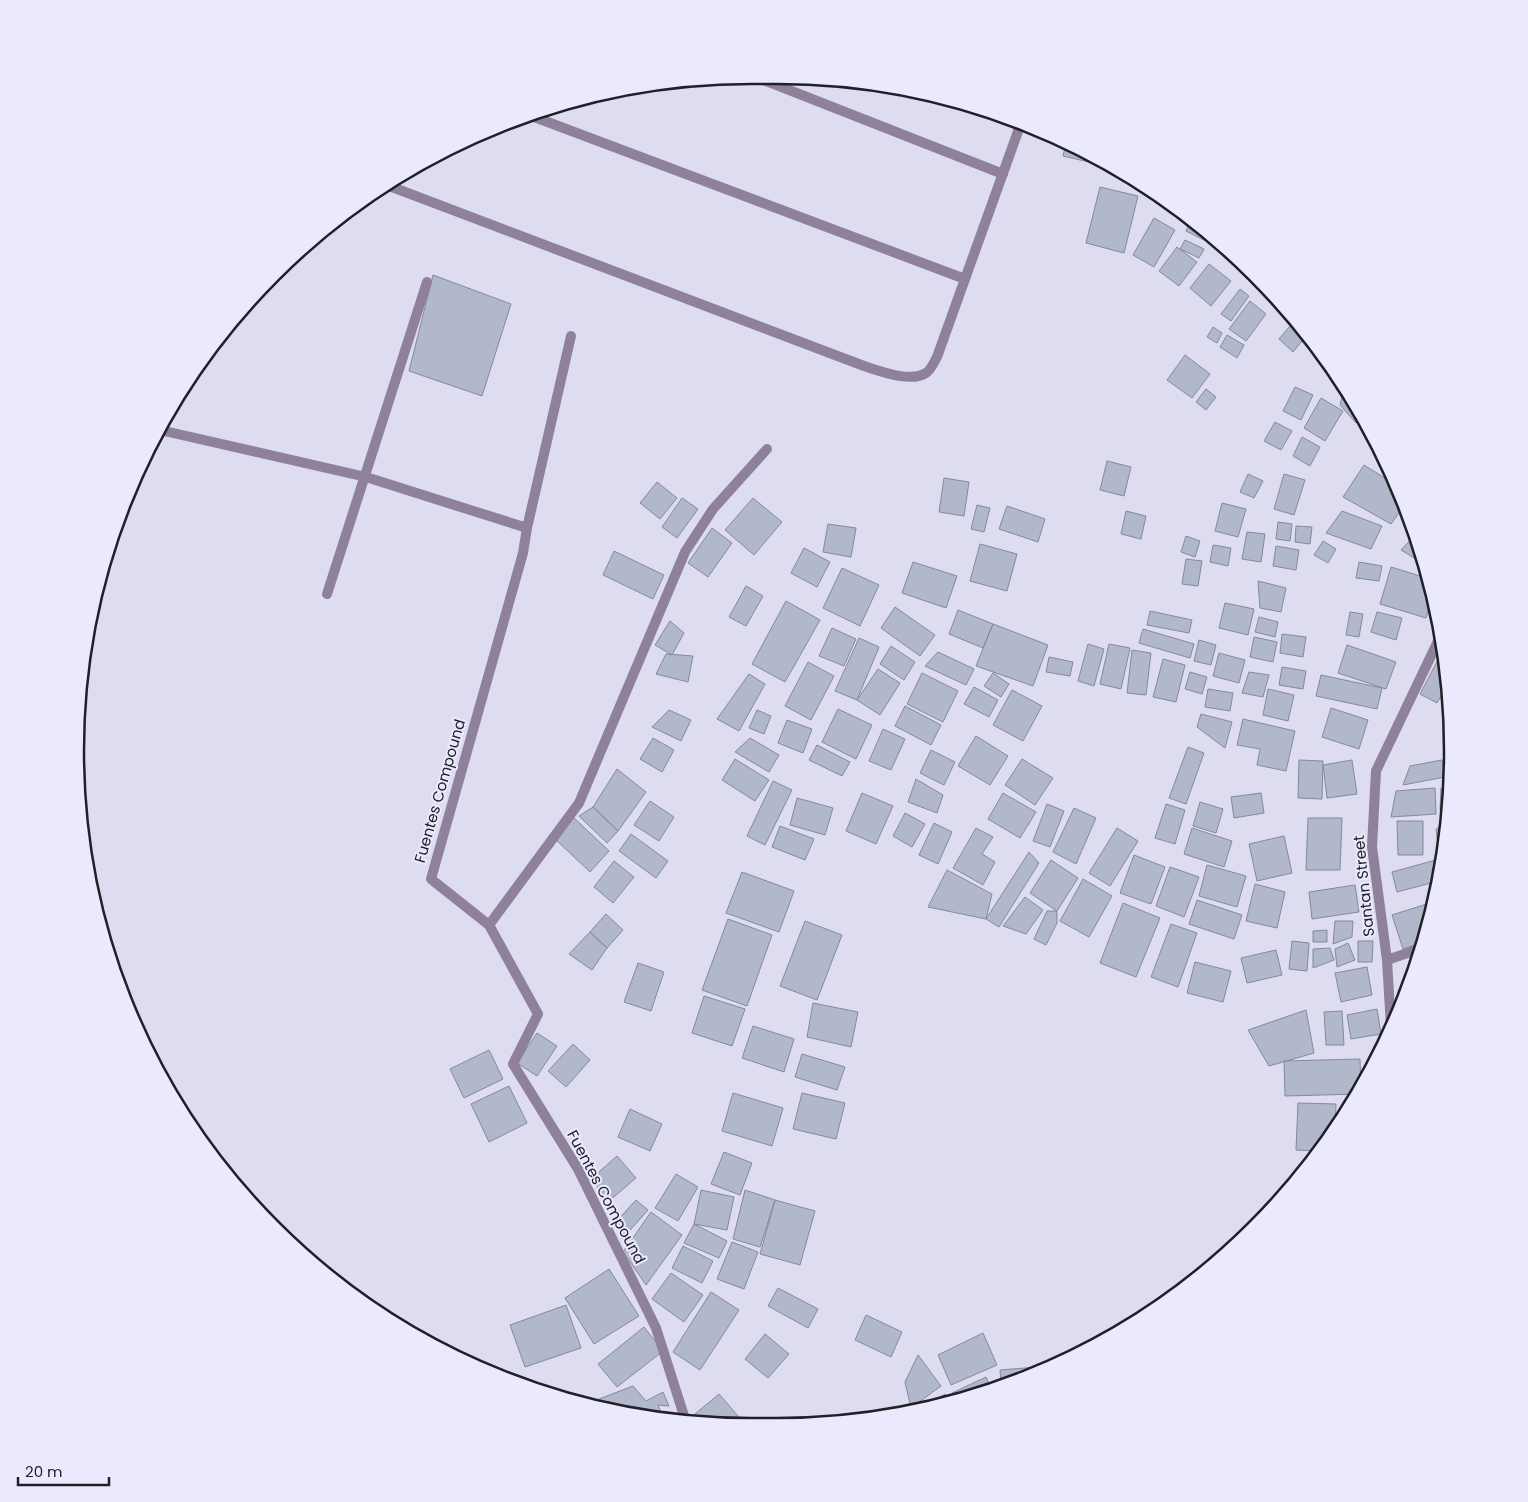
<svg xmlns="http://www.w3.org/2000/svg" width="1528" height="1502" font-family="Poppins,sans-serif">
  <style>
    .building { fill: #b2b8cb; stroke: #84899b }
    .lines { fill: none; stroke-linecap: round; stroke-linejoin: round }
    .minor { stroke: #8f819b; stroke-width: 10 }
    .labels { text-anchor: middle; stroke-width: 4; stroke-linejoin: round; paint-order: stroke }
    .street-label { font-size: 15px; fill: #212028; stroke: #ebe9fd }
    .rim { fill: none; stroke: #212028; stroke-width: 2.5 }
  </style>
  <rect width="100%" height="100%" fill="#dddcf0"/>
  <path class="building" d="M1046 134 1060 141 1059 144 1045 140Z
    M1066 143 1094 156 1093 163 1063 156Z
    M1100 187 1138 196 1124 253 1086 243Z
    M1154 218 1175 230 1154 267 1133 255Z
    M1191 220 1219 240 1216 246 1186 231Z
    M1185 240 1204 249 1199 258 1180 249Z
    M1177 247 1197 262 1179 286 1159 271Z
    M1209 264 1231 281 1211 306 1190 288Z
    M433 275 511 304 482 396 409 371Z
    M1240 289 1249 296 1231 321 1221 314Z
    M1250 301 1266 314 1246 341 1229 329Z
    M1295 320 1308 334 1293 352 1279 339Z
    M1213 327 1222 333 1217 343 1207 337Z
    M1227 335 1244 345 1237 358 1220 347Z
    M1185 355 1210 374 1192 398 1167 380Z
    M1295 387 1313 395 1301 420 1283 411Z
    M1206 389 1216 397 1206 410 1196 402Z
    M1344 389 1361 416 1356 423 1340 405Z
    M1321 398 1343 411 1325 441 1304 428Z
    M1275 422 1292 431 1281 450 1264 441Z
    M1302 437 1320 447 1310 466 1293 456Z
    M1107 461 1131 467 1124 496 1100 490Z
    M1364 465 1396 485 1404 506 1391 524 1343 497Z
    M1248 474 1263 481 1254 498 1240 492Z
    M1284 474 1305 480 1294 515 1274 509Z
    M944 478 969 482 964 516 939 512Z
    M657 482 677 498 660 519 640 503Z
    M682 498 698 509 677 538 662 527Z
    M753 498 782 522 754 555 725 530Z
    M1222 503 1246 509 1238 537 1215 531Z
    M977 505 990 508 984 532 971 529Z
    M1007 506 1045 519 1038 542 999 529Z
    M1126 511 1146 516 1141 539 1121 534Z
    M1342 511 1382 526 1371 549 1326 533Z
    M1278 522 1292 524 1290 541 1276 539Z
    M828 524 856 528 851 557 823 552Z
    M1296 526 1312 527 1310 544 1295 542Z
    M712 528 732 543 708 577 688 563Z
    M1247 532 1265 534 1261 562 1242 559Z
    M1415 535 1426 565 1401 550Z
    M1186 536 1200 541 1195 557 1181 552Z
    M1323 541 1336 549 1328 563 1314 555Z
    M980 544 1017 554 1007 591 970 581Z
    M1213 545 1231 548 1228 566 1210 562Z
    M1276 546 1299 550 1296 570 1273 566Z
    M804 548 830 562 817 587 791 573Z
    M614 551 664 575 653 599 603 575Z
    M1186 559 1202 561 1198 586 1182 584Z
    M913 562 957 576 946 608 902 593Z
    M1359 562 1382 566 1379 581 1356 578Z
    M1391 567 1430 579 1433 596 1426 618 1380 604Z
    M842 568 879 585 860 626 823 608Z
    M1258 581 1286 588 1281 612 1260 608Z
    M746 586 763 596 746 626 729 617Z
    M786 601 820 620 785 682 752 664Z
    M1225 603 1254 609 1248 635 1219 628Z
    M895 607 935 635 920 656 881 628Z
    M958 610 993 624 983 648 949 634Z
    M1150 611 1192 620 1189 633 1147 625Z
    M1350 612 1363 614 1359 637 1346 635Z
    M1377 612 1402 618 1396 640 1371 632Z
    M1259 617 1278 622 1275 637 1255 632Z
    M670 621 684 633 672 655 655 645Z
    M993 624 1048 645 1033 686 976 666Z
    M832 628 856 639 844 666 819 656Z
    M1143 629 1194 644 1190 658 1139 643Z
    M1282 634 1306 637 1303 657 1280 653Z
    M1254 637 1277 642 1273 662 1250 657Z
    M859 638 879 647 857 700 835 691Z
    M1199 640 1216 645 1211 665 1194 661Z
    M1088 644 1104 649 1094 686 1078 681Z
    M1109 644 1130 648 1121 689 1100 684Z
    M1347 645 1396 662 1386 689 1338 673Z
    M891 646 915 662 904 680 880 664Z
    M1132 650 1151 653 1146 695 1127 693Z
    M938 652 974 669 966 685 925 666Z
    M1442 652 1448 684 1437 703 1420 694Z
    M1219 653 1245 660 1239 683 1213 676Z
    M666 654 693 656 688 682 656 674Z
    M1049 657 1073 662 1070 676 1046 672Z
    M1163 659 1185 665 1176 702 1153 697Z
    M808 662 834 676 811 720 785 706Z
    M1282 667 1306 671 1303 689 1279 685Z
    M878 669 900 683 880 715 857 700Z
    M1190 672 1207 677 1202 694 1185 689Z
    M1249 672 1269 675 1263 697 1242 693Z
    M922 673 958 691 943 722 907 704Z
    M993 673 1009 684 1001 697 984 686Z
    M749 674 765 684 739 731 717 719Z
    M1321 675 1382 688 1377 709 1316 696Z
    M974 687 998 700 989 717 964 704Z
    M1208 689 1233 693 1230 711 1205 707Z
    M1268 689 1294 695 1288 721 1263 715Z
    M1012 690 1042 706 1023 741 993 725Z
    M1449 694 1452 707 1451 709 1443 704Z
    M905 706 941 725 931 745 895 726Z
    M1331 708 1368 720 1359 749 1322 737Z
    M838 709 872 725 856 759 822 742Z
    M669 710 691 720 681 741 652 727Z
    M757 710 771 716 764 734 749 728Z
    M1201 714 1232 722 1225 748 1197 727Z
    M1243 719 1295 731 1286 771 1257 765 1260 749 1237 745Z
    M787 720 812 729 803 753 778 743Z
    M883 729 905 739 891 770 869 761Z
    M976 736 1008 756 990 785 958 766Z
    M653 738 674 750 662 772 640 759Z
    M750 738 779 755 769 772 735 752Z
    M817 745 850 762 842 776 809 760Z
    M1188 747 1204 753 1186 804 1169 798Z
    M931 750 955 762 944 785 920 773Z
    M735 759 769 780 755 801 722 780Z
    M1022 759 1053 778 1035 805 1005 785Z
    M1299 760 1323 761 1322 799 1298 798Z
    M1352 760 1357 794 1327 798 1323 765Z
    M1442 760 1445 777 1403 785 1410 766Z
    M617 769 646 792 618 831 593 807Z
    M916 779 943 795 937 813 908 802Z
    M773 781 792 790 765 845 747 836Z
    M1435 788 1436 814 1391 817 1396 791Z
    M1441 788H1449L1448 811 1440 810Z
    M862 793 893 806 876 844 846 831Z
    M1003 793 1036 812 1020 838 988 819Z
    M1261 793 1264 813 1234 818 1231 797Z
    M797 798 833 808 825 835 790 825Z
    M650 801 674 817 659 841 634 825Z
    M1200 802 1223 809 1216 833 1193 826Z
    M1047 804 1064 811 1050 847 1033 841Z
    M1166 804 1185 810 1175 844 1155 838Z
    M593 807 618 831 607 843 579 816Z
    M1074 808 1096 818 1076 864 1053 852Z
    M905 813 925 824 912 847 893 836Z
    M573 817 609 851 590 872 554 838Z
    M1308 818H1342L1340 870H1306Z
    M1397 821H1423V855H1398Z
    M934 823 952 832 938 864 919 855Z
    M1448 823 1447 840 1444 852 1439 855 1436 829Z
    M780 826 814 839 805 860 772 847Z
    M976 828 993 837 982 854 995 862 983 885 953 868Z
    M1117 828 1138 841 1110 886 1089 873Z
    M1192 828 1232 841 1224 867 1184 854Z
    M631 834 668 861 656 878 619 851Z
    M1284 836 1292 873 1257 881 1249 844Z
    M1029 852 1039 863 999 927 986 919Z
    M1134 855 1165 867 1151 904 1120 893Z
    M1051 860 1078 878 1057 911 1030 893Z
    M1436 860 1435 882 1397 892 1392 872Z
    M614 861 634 877 613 903 594 887Z
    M1207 865 1246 876 1237 907 1199 896Z
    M1170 867 1199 877 1184 917 1156 906Z
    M947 870 992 894 986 919 928 907Z
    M742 872 794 891 779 932 726 913Z
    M1083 879 1112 896 1089 937 1060 921Z
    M1255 884 1285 892 1277 928 1246 921Z
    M1355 885 1359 912 1312 919 1309 892Z
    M1025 897 1043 910 1026 934 1003 926Z
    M1197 900 1242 915 1234 939 1189 924Z
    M1433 902 1423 942 1403 949 1392 915Z
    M1123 903 1160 918 1136 977 1100 963Z
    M1047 911H1057V923L1046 945 1034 939Z
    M606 914 623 930 607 948 590 932Z
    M728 919 772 935 747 1006 702 990Z
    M805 921 842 935 817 1000 780 986Z
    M1335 921H1353L1352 937 1333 944Z
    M1171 924 1197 933 1178 987 1151 977Z
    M1327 930V942H1313V931Z
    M590 932 607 948 592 970 569 954Z
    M1292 941 1309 943 1307 971 1289 969Z
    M1358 941H1373L1372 962H1358Z
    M1348 943 1355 960 1337 967 1335 949Z
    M1330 948 1334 960 1313 968V949Z
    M1276 950 1282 975 1247 983 1241 958Z
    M1195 962 1231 971 1223 1002 1187 993Z
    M638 963 664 972 651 1011 624 1002Z
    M1367 967 1372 995 1341 1002 1335 973Z
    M704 996 745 1009 732 1046 692 1033Z
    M813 1003 858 1012 851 1047 807 1037Z
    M1377 1009 1381 1034 1351 1039 1347 1015Z
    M1306 1010 1314 1053 1269 1066 1248 1030Z
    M1342 1011 1344 1045H1326L1324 1012Z
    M753 1026 794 1039 784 1072 742 1058Z
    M537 1033 557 1046 537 1076 517 1063Z
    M573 1044 590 1060 566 1087 548 1071Z
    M489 1050 503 1079 464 1098 450 1069Z
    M802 1054 845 1067 837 1090 795 1077Z
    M1360 1059 1361 1091 1359 1094 1285 1096 1284 1061Z
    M509 1086 527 1123 489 1142 471 1104Z
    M733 1093 783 1108 772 1146 722 1131Z
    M802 1093 845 1103 836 1139 793 1129Z
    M1298 1103 1336 1104 1335 1127 1318 1151 1296 1150Z
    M630 1109 662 1124 650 1151 618 1137Z
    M724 1152 752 1163 740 1195 711 1184Z
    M617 1156 636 1178 609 1201 591 1179Z
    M676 1174 698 1187 678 1221 655 1208Z
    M701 1190 734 1197 727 1230 694 1224Z
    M745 1190 775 1200 760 1247 733 1239Z
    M636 1200 648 1210 623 1238 615 1223Z
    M775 1200 815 1211 800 1265 760 1254Z
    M651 1212 682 1235 646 1285 623 1252Z
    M694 1224 727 1241 719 1258 684 1243Z
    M732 1242 758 1252 744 1289 717 1279Z
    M683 1246 713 1261 702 1283 672 1268Z
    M609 1269 639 1316 594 1344 565 1298Z
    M671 1273 703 1295 684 1322 652 1299Z
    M778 1288 818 1309 808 1328 768 1306Z
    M711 1292 739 1310 700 1370 673 1352Z
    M566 1305 581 1348 525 1367 510 1325Z
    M866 1315 902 1332 891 1357 855 1340Z
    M644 1327 663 1351 617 1387 598 1364Z
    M983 1333 997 1365 951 1385 938 1355Z
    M765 1334 789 1354 768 1378 745 1359Z
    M918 1355 941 1386 911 1408 905 1382Z
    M1037 1367 1038 1372 1001 1385 1000 1370Z
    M986 1377 991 1389 956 1402 952 1393Z
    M633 1386 646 1401 663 1392 669 1406 658 1405 664 1421 602 1407 599 1399Z
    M719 1394 744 1423 691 1422 689 1419Z
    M945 1394 951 1404 920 1409Z"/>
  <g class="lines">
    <path class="minor" d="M751 75 1003 174
      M529 115 965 279
      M384 184 864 366C880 371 911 383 926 373 931 370 934 362 937 357L1021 123
      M571 336 527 528 523 553 431 879 489 925 538 1014 513 1064 578 1169 656 1328 686 1422
      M160 430 366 477 527 528
      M327 594 427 282
      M489 925 579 803 685 552 713 509 767 449
      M1387 960 1422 948
      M1391 1027 1387 960 1372 847 1376 771 1440 637"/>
  </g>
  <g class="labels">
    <g class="street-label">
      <text transform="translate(440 791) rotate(-74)" y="5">Fuentes Compound</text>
      <text transform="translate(1364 886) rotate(-96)" y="5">Santan Street</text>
      <text transform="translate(606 1197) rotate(62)" y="5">Fuentes Compound</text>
    </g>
  </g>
  <path d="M0 0H1528V1502H0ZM751 84H777A667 667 0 0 1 1444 751V751A667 667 0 0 1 777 1418H751A667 667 0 0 1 84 751V751A667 667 0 0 1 751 84Z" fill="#ebe9fd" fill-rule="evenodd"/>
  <path class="rim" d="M751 84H777A667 667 0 0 1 1444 751V751A667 667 0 0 1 777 1418H751A667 667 0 0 1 84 751V751A667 667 0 0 1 751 84Z"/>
  <path d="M18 1477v8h91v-8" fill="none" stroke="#212028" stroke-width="2.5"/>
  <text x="25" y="1477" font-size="15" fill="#212028" stroke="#ebe9fd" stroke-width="4" paint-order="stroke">20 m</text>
</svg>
